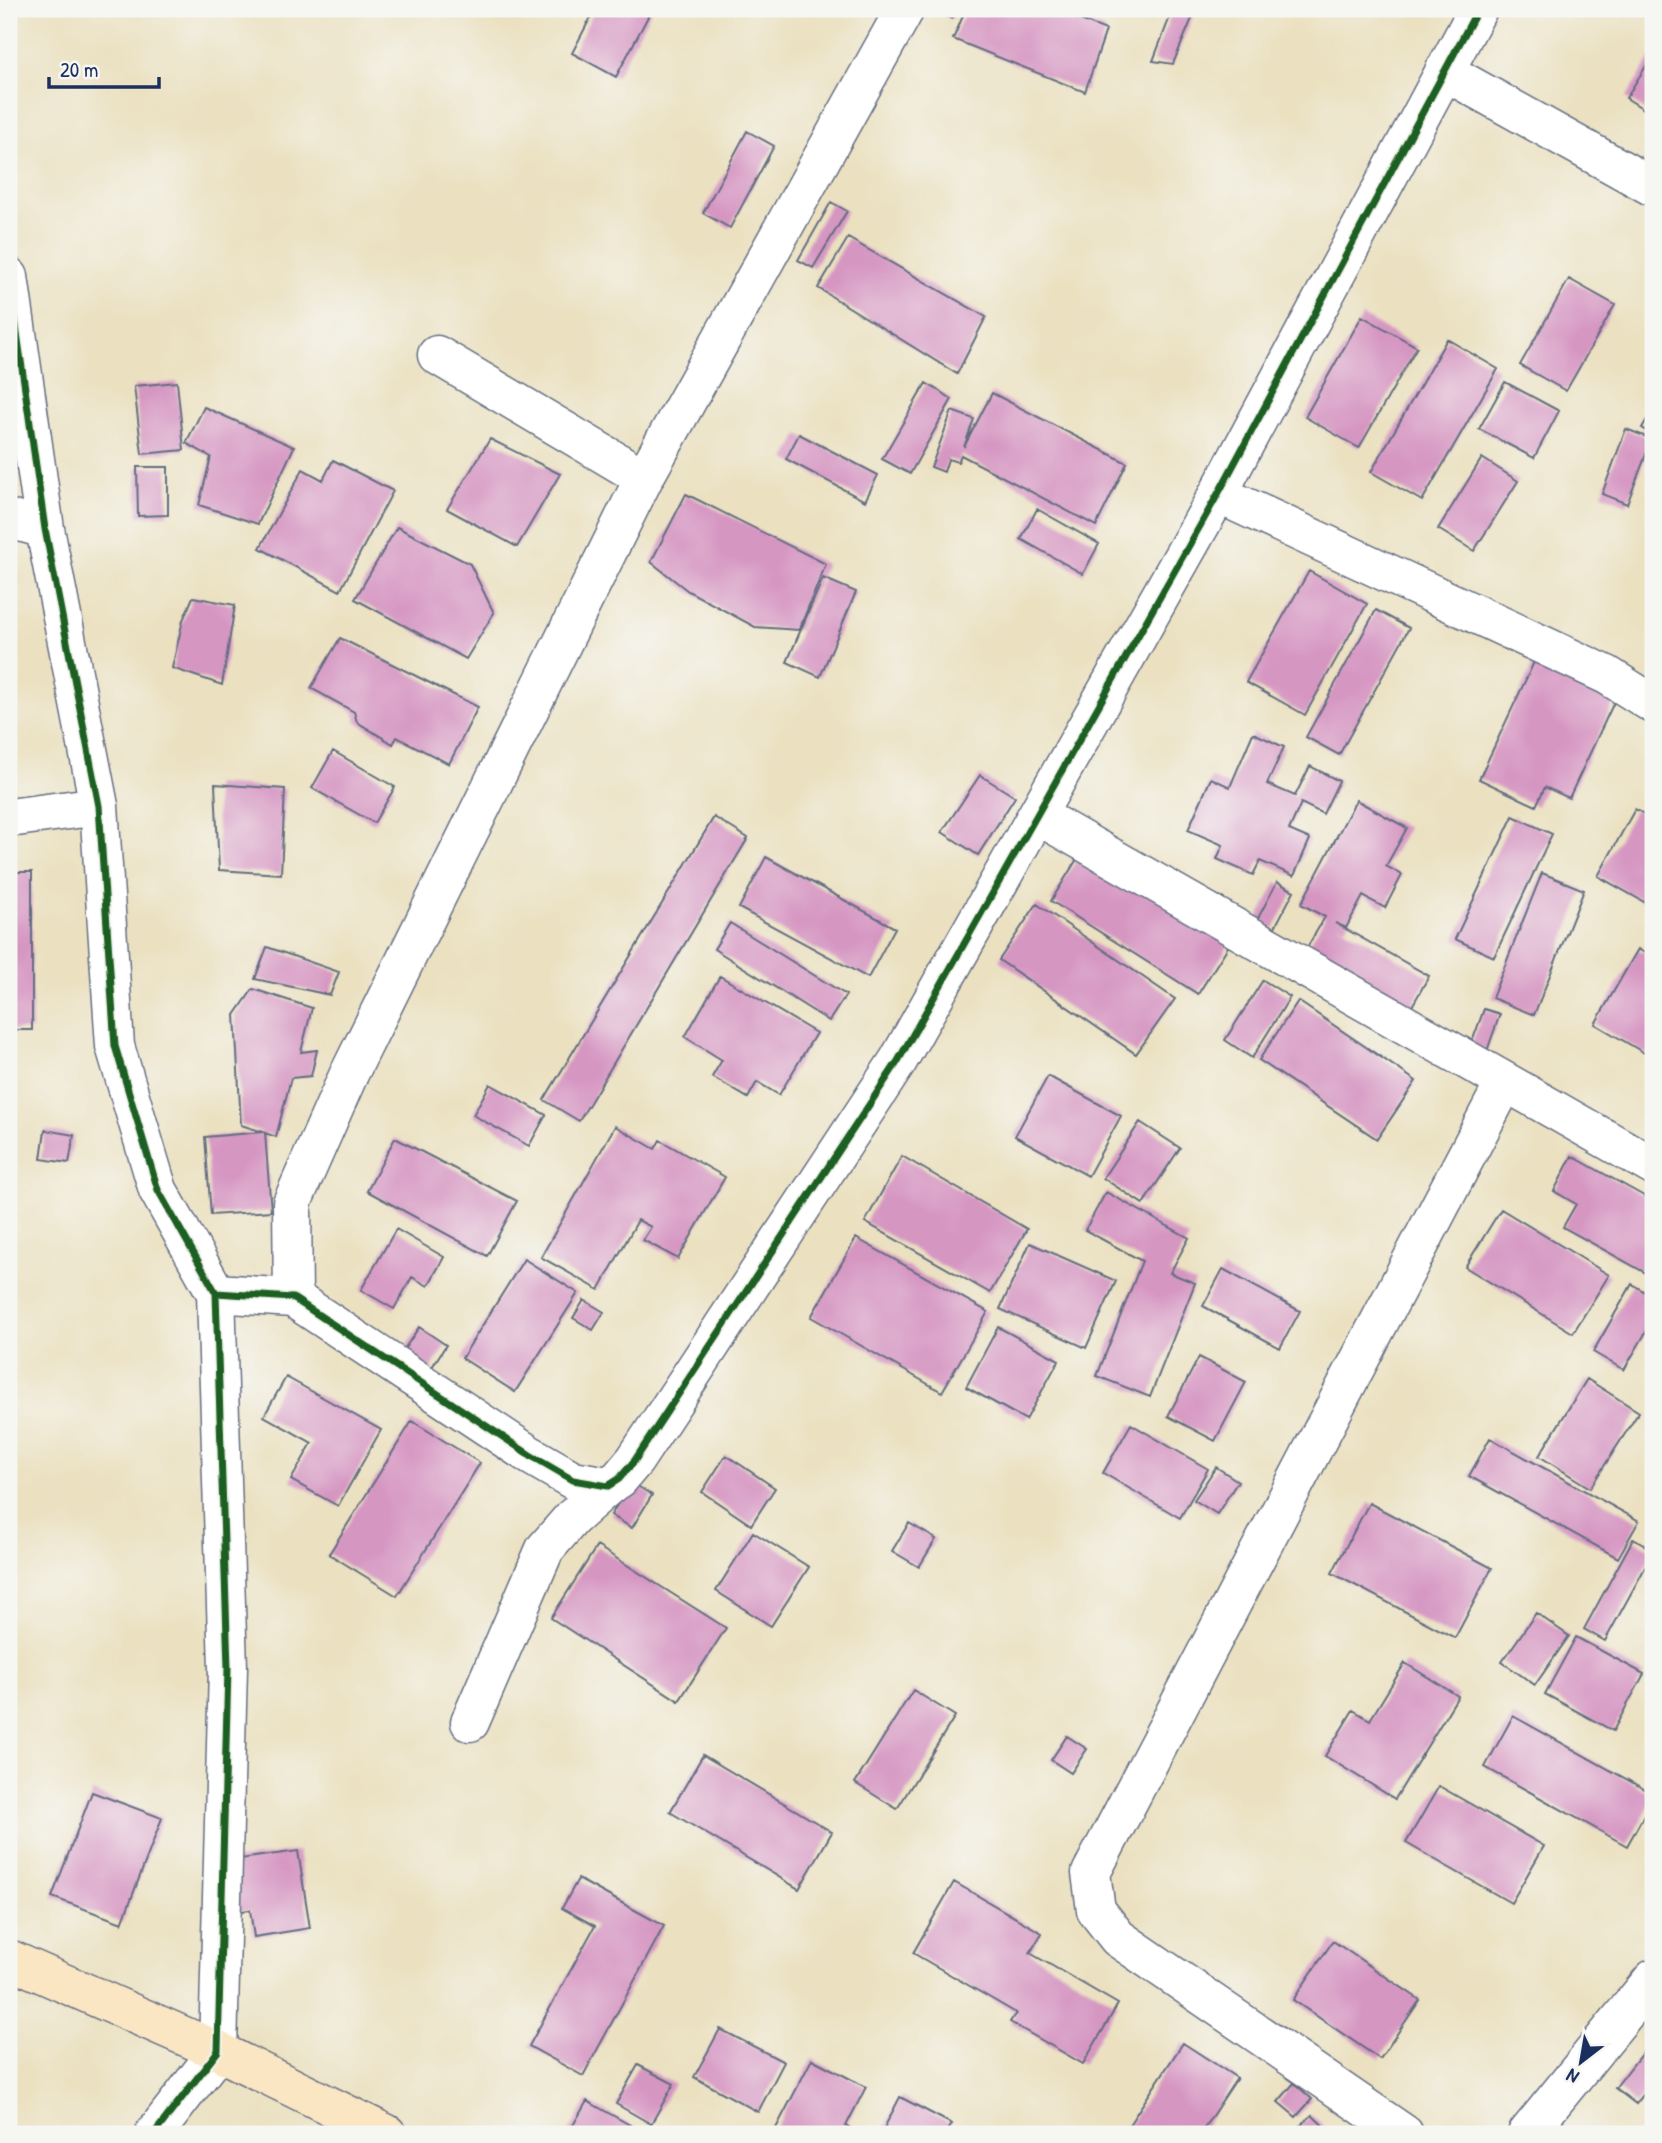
<svg xmlns="http://www.w3.org/2000/svg" width="1662" height="2143" font-family="'Patrick Hand',sans-serif">
  <style>
    .building { fill: #d696c2 }
    .lines { fill: none; stroke-linecap: round; stroke-linejoin: round }
    .street-casing { stroke: #646d81; stroke-width: 41 }
    .secondary-casing { stroke: #646d81; stroke-width: 41 }
    .street { stroke: #fff; stroke-width: 38 }
    .secondary { stroke: #fbe6c4; stroke-width: 38 }
    .cycleway-casing { stroke: #f6f6f2; stroke-width: 11 }
    .cycleway { stroke: #1b5e20; stroke-width: 7 }
  </style>
  <rect width="100%" height="100%" fill="#f6f6f2"/>
  <filter id="ink" filterUnits="userSpaceOnUse"><feTurbulence type="fractalNoise" baseFrequency=".0143" numOctaves="2"/><feDisplacementMap in="SourceGraphic" scale="14" xChannelSelector="R" yChannelSelector="G"/><feConvolveMatrix kernelMatrix="1 2 1 2 8 2 1 2 1" color-interpolation-filters="sRGB"/></filter>
  <filter id="wash" filterUnits="userSpaceOnUse"><feTurbulence type="fractalNoise" baseFrequency=".00686" numOctaves="4" result="noise"/><feDisplacementMap in="SourceGraphic" scale="28" xChannelSelector="R" yChannelSelector="G"/><feGaussianBlur stdDeviation="1.57" result="paint"/><feColorMatrix in="noise" values="0 0 0 0 0 0 0 0 0 0 0 0 0 0 0 0 0 1.4 0 .05"/><feComposite in="paint" operator="in"/></filter>
  <g filter="url(#wash)">
    <rect width="100%" height="100%" fill="#ebe1c1"/>
    <g id="blocks">
      <path class="building" d="M595 9H652L616 77 572 53Z
        M931 9H956L952 19Z
        M966 9H1053L1106 30 1085 92 953 39Z
        M1173 9H1196L1173 64 1153 61Z
        M1653 55V115L1626 98Z
        M747 131 774 146 730 228 703 213Z
        M831 202 847 211 813 268 798 260Z
        M848 238 986 317 957 374 818 288Z
        M1569 279 1615 305 1566 391 1520 365Z
        M1362 316 1417 347 1359 448 1305 417Z
        M1447 339 1498 369 1422 501 1371 472Z
        M177 382 184 450 142 454 134 386Z
        M1505 382 1559 411 1534 458 1479 429Z
        M926 383 952 399 910 474 882 459Z
        M992 393 1127 463 1096 526 961 455 958 462 948 459 944 472 931 467 952 411 974 419 964 447Z
        M204 407 294 447 258 524 199 505 211 457 186 443Z
        M1653 409V435L1642 428Z
        M1626 429 1652 439 1627 504 1602 494Z
        M799 434 878 475 865 501 786 459Z
        M490 439 560 474 517 547 447 509Z
        M1482 458 1518 481 1474 551 1438 529Z
        M333 460 393 491 340 591 260 548 303 469 323 480Z
        M137 467H168V515L138 516Z
        M686 494 826 564 799 630 755 627 688 591 651 562Z
        M1037 509 1099 544 1083 574 1021 539Z
        M397 527 470 564 494 613 466 659 355 599Z
        M1309 571 1367 604 1305 715 1246 682Z
        M823 578 856 592 820 677 787 662Z
        M193 597 235 605 222 685 172 668 183 620Z
        M1376 610 1409 628 1339 755 1306 737Z
        M340 638 478 707 449 764 397 737 393 744 357 722 354 712 311 688Z
        M1534 662 1615 700 1569 798 1545 787 1536 806 1479 779Z
        M1253 733 1284 747 1267 784 1295 796 1310 766 1339 781 1323 814 1301 803 1289 830 1310 839 1294 876 1260 861 1253 875 1217 859 1223 845 1188 830 1211 778 1230 787Z
        M333 751 395 787 374 823 312 788Z
        M980 775 1015 797 978 855 942 832Z
        M215 784 285 789 281 874 219 870Z
        M1356 800 1407 828 1386 866 1402 875 1385 908 1363 896 1346 928 1335 923 1429 976 1410 1010 1305 951 1325 917 1301 904Z
        M1635 809 1653 819V907L1598 876Z
        M1513 816 1552 834 1494 957 1455 939Z
        M714 817 748 838 579 1121 544 1100Z
        M1082 851 1229 945 1198 994 1051 901Z
        M766 857 895 928 868 978 739 908Z
        M9 872H32V1030H9Z
        M1542 873 1584 890 1534 1015 1492 998Z
        M1277 882 1294 891 1274 929 1257 920Z
        M1037 904 1175 999 1136 1054 999 960Z
        M730 923 846 995 829 1021 714 949Z
        M267 947 339 972 330 995 255 979Z
        M1638 949 1653 958V1058L1595 1024Z
        M720 976 816 1033 779 1095 757 1082 748 1098 712 1077 722 1060 685 1037Z
        M1263 980 1290 997 1252 1058 1225 1040Z
        M253 989 312 1008 301 1052 317 1050 311 1076 291 1078 276 1137 265 1133 271 1211 211 1215 205 1137 263 1132 241 1125 235 1015Z
        M1298 1001 1416 1081 1377 1139 1259 1060Z
        M1484 1009 1500 1014 1487 1051 1471 1045Z
        M1048 1076 1121 1116 1088 1176 1015 1136Z
        M490 1084 546 1115 529 1146 473 1115Z
        M1140 1122 1180 1148 1143 1204 1103 1178Z
        M615 1126 655 1149 660 1140 725 1177 678 1259 643 1240 651 1227 638 1220 599 1290 541 1257Z
        M45 1130 74 1135 69 1163 41 1159Z
        M395 1138 517 1201 487 1256 367 1191Z
        M902 1156 1027 1229 990 1293 865 1222Z
        M1572 1156 1653 1201V1259L1646 1273 1563 1227 1576 1204 1554 1191Z
        M1106 1192 1189 1238 1170 1273 1195 1283 1150 1397 1097 1376 1142 1261 1085 1230Z
        M1501 1209 1609 1275 1573 1333 1465 1267Z
        M396 1229 444 1257 428 1286 412 1277 394 1309 361 1290Z
        M856 1238 988 1312 942 1392 811 1317Z
        M1030 1243 1116 1281 1086 1348 1000 1309Z
        M524 1259 578 1293 515 1392 462 1358Z
        M1223 1269 1300 1311 1280 1348 1203 1306Z
        M1632 1284 1653 1297V1320L1624 1370 1593 1352Z
        M584 1300 604 1312 593 1330 573 1318Z
        M419 1327 446 1345 427 1375 399 1357Z
        M998 1327 1059 1360 1026 1420 966 1387Z
        M1199 1357 1246 1382 1215 1441 1168 1416Z
        M286 1377 381 1430 338 1506 291 1480 312 1443 264 1416Z
        M1587 1379 1639 1412 1590 1488 1539 1456Z
        M412 1421 480 1463 397 1596 329 1554Z
        M1131 1424 1208 1469 1180 1518 1103 1473Z
        M1490 1438 1639 1521 1618 1558 1469 1476Z
        M726 1455 775 1488 751 1525 702 1492Z
        M1216 1467 1238 1481 1217 1514 1194 1500Z
        M631 1482 652 1495 632 1528 611 1515Z
        M1369 1503 1492 1568 1455 1638 1332 1573Z
        M909 1523 936 1539 919 1567 892 1551Z
        M753 1532 809 1567 771 1626 716 1591Z
        M1633 1539 1653 1550V1553L1605 1641 1584 1629Z
        M597 1546 726 1628 679 1701 551 1618Z
        M1536 1613 1569 1636 1535 1685 1502 1662Z
        M1576 1637 1644 1674 1613 1731 1545 1694Z
        M1405 1663 1458 1696 1395 1799 1325 1756 1353 1710 1370 1720Z
        M913 1690 955 1716 897 1809 855 1783Z
        M1513 1716 1653 1794V1799L1627 1846 1485 1767Z
        M1067 1736 1087 1749 1071 1773 1051 1760Z
        M703 1755 832 1832 799 1889 670 1812Z
        M1439 1786 1544 1846 1511 1903 1406 1843Z
        M92 1792 162 1818 122 1923 52 1897Z
        M298 1851 310 1928 254 1937 250 1910 233 1912 225 1861Z
        M578 1879 664 1926 583 2076 529 2046 595 1926 562 1908Z
        M954 1882 1042 1933 1030 1953 1118 2004 1083 2064 1010 2022 1016 2013 913 1953Z
        M1333 1941 1420 2000 1380 2059 1293 2000Z
        M720 2029 784 2062 758 2112 694 2077Z
        M1653 2039V2083L1636 2104 1615 2088Z
        M1183 2043 1237 2078 1200 2134H1123Z
        M812 2059 866 2087 846 2126 863 2134H773Z
        M638 2065 674 2084 651 2124 616 2104Z
        M1294 2083 1312 2099 1296 2117 1278 2102Z
        M900 2097 952 2124 946 2134H881Z
        M587 2101 646 2134H568Z
        M1312 2115 1332 2134 1293 2133Z"/>
    </g>
  </g>
  <g filter="url(#ink)">
    <use href="#blocks" fill-opacity="0" stroke="#646d81" stroke-width="2"/>
    <g class="lines">
      <g class="street-casing">
        <path id="street" d="M1444 71 1653 187
          M9 277 45 529 99 806 115 1046 158 1190 216 1293 228 1668 218 2051 154 2134
          M437 355 644 478
          M1218 494 1607 675 1653 704
          M9 519 45 529
          M1037 815 1653 1166
          M9 818 99 806
          M216 1293 293 1298 530 1455 573 1480 608 1486 619 1479 635 1460 898 1061 1218 494 1478 9
          M293 1298 292 1203 348 1076 644 478 905 9
          M470 1722 545 1549 572 1518 608 1486
          M1404 2134 1118 1938 1096 1910 1091 1873 1505 1082
          M1527 2134 1653 1979"/>
      </g>
      <g class="secondary-casing">
        <path id="secondary" d="M9 1959 218 2051 387 2134"/>
      </g>
      <use href="#street" class="street"/>
      <use href="#secondary" class="secondary"/>
      <g class="cycleway-casing">
        <path id="cycleway" d="M9 277 45 529 99 806 115 1046 158 1190 216 1293 228 1668 218 2051 154 2134
          M216 1293 293 1298 530 1455 573 1480 608 1486 619 1479 635 1460 898 1061 1218 494 1478 9"/>
      </g>
      <use href="#cycleway" class="cycleway"/>
    </g>
  </g>
  <rect width="1662" height="2143" fill="none" stroke="#f6f6f2" stroke-width="35"/>
  <g transform="translate(1581 2062) rotate(211)" stroke="#f6f6f2" stroke-width="5" paint-order="stroke">
  <path d="M0-5L12 26L0 18L-12 26Z" fill="#1b2f5e"/>
  <text y="-10" font-size="19" font-weight="bold" text-anchor="middle" fill="#1b2f5e">N</text>
  </g>
  <path d="M49 77v10h110v-10" fill="none" stroke="#1b2f5e" stroke-width="3.5"/>
  <text x="60" y="77" font-size="21" fill="#1b2f5e" stroke="#f6f6f2" stroke-width="5" paint-order="stroke">20 m</text>
</svg>
